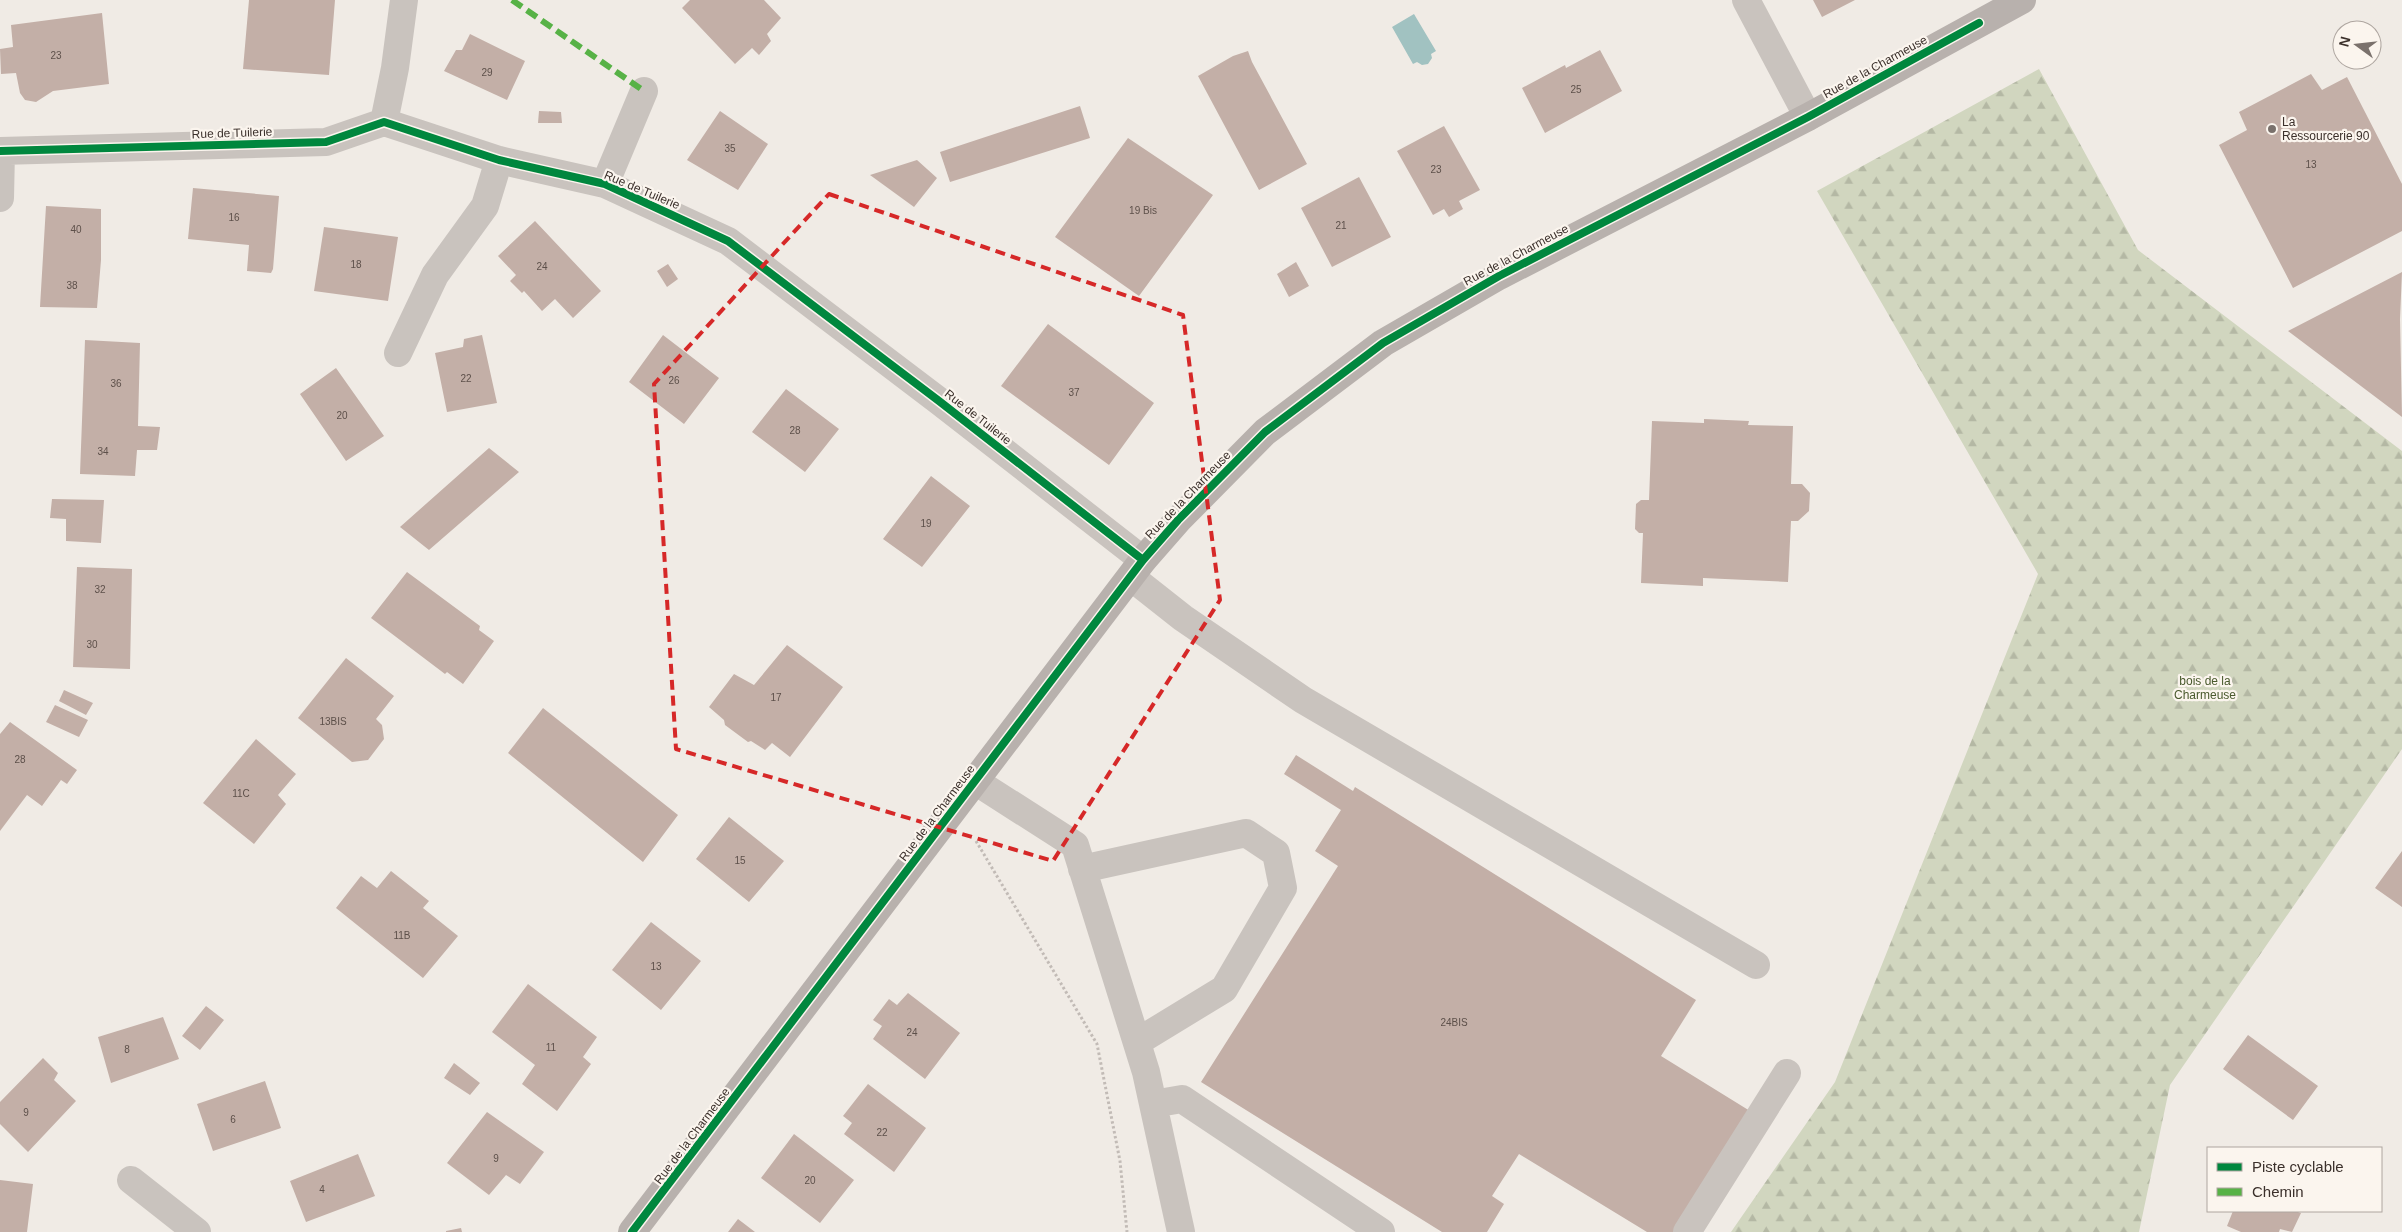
<svg xmlns="http://www.w3.org/2000/svg" width="2402" height="1232" font-family="Arial,sans-serif">
  <style>
    .forest { fill: url(#forest-firs) }
    .water { fill: #a1c2c1 }
    .building { fill: #c3afa7 }
    .lines { fill: none; stroke-linecap: round; stroke-linejoin: round }
    .path { stroke: #c2bbb6; stroke-width: 3; stroke-dasharray: 2.5 2.5; stroke-linecap: butt }
    .minor { stroke: #c9c3be; stroke-width: 28 }
    .major { stroke: #b8b1ad; stroke-width: 28 }
    .quiet { stroke: #57b246; stroke-width: 6; stroke-dasharray: 12 6; stroke-linecap: butt }
    .cycleway-casing { stroke: #fbf5ee; stroke-width: 11 }
    .cycleway { stroke: #00873e; stroke-width: 8 }
    .marked { fill: none; stroke: #d62828; stroke-width: 4; stroke-dasharray: 10 6; stroke-linejoin: round }
    .poi-dot { fill: #7a716c; stroke: #fbf5ee; stroke-width: 2 }
    .labels { text-anchor: middle; stroke-width: 4.5; stroke-linejoin: round; paint-order: stroke }
    .number-label { font-size: 10px; fill: #5d504a }
    .street-label { font-size: 12px; fill: #3b302b; stroke: #fbf5ee }
    .poi-label { font-size: 12px; fill: #3b302b; stroke: #fbf5ee; text-anchor: start }
    .park-label { font-size: 12px; fill: #4a5a2e; stroke: #fbf5ee }
  </style>
  <defs>
    <pattern id="forest-firs" width="22" height="20" patternUnits="userSpaceOnUse" patternTransform="scale(1.25)"><rect width="22" height="20" fill="#d1d6bf"/><path d="M5 1l3.5 6h-7zM16 11l3.5 6h-7z" fill="#b4b8a4"/></pattern>
  </defs>
  <rect width="100%" height="100%" fill="#f0ebe5"/>
  <path class="forest" d="M2039 69 2138 250 2402 451V749L2170 1085 2139 1232H1731L1835 1082 2038 574 1817 191Z"/>
  <path class="water" d="M1414 14 1436 51 1431 54 1432 58 1428 64 1422 65 1417 62 1413 64 1392 27Z"/>
  <path class="building" d="M249 0H335L329 75 243 69Z
    M690 0H764L781 18 767 34 771 41 759 55 752 48 735 64 682 8Z
    M1813 0H1855L1822 17Z
    M102 13 109 84 53 91 36 102 25 100 20 93 16 73 1 74 0 49 13 47 11 25Z
    M470 34 525 61 507 100 444 71 456 50H462Z
    M1600 50 1622 91 1545 133 1522 88 1565 65 1566 68Z
    M1248 51 1252 62 1307 164 1259 190 1198 76 1233 56Z
    M2311 74 2322 90 2347 77 2402 184V231L2293 288 2219 145 2247 130 2239 112Z
    M1080 106 1090 138 950 182 940 152Z
    M539 111 561 112 562 123H538Z
    M720 111 768 144 738 190 687 160Z
    M1444 126 1480 190 1459 201 1463 209 1449 217 1444 209 1433 215 1397 151Z
    M1128 138 1213 195 1139 296 1055 237Z
    M917 160 937 178 914 207 870 175Z
    M1359 177 1391 237 1332 267 1301 208Z
    M193 188 279 196 273 269 271 273 247 271 249 245 188 239Z
    M46 206 101 209V260L97 308 40 307Z
    M535 221 601 291 573 318 555 299 542 311 524 291 522 293 510 281 516 275 498 256Z
    M324 227 398 237 388 301 314 291Z
    M1296 262 1309 286 1289 297 1277 274Z
    M668 264 678 279 667 287 657 271Z
    M2402 272 2400 319 2402 417 2288 331Z
    M1048 324 1154 403 1109 465 1001 386Z
    M482 335 497 403 447 412 435 353 463 347 464 339Z
    M663 335 719 378 684 424 629 382Z
    M85 340 140 343 138 426 160 427 157 450H137L135 476 80 474Z
    M336 368 384 436 346 461 300 394Z
    M786 389 839 429 805 472 752 432Z
    M1704 419 1749 421 1748 425 1793 426 1791 484H1802L1810 493 1809 511 1798 521H1791L1788 582 1703 578V586L1641 583 1643 533H1639L1635 529 1636 504 1641 500H1649L1652 421 1704 423Z
    M489 448 519 472 429 550 400 527Z
    M931 476 970 506 922 567 883 539Z
    M52 499 104 500 101 543 66 541V519L50 518Z
    M77 567 132 569 130 669 73 667Z
    M407 572 480 626 479 630 494 641 463 684 447 672 445 674 371 618Z
    M787 645 843 687 790 757 772 743 765 750 751 741 748 742 725 725 724 720 709 707 734 674 754 685Z
    M346 658 394 696 376 719 382 725 384 739 368 760 352 762 298 718Z
    M64 690 93 703 86 715 59 701Z
    M55 705 88 720 79 737 46 722Z
    M543 708 678 815 643 862 508 753Z
    M10 722 77 770 67 784 61 780 42 806 27 795 0 831V734Z
    M256 739 296 774 278 795 286 804 254 844 203 803Z
    M1296 755 1353 791 1355 787 1696 1000 1661 1056 1750 1111 1675 1232H1647L1519 1154 1492 1196 1504 1204 1487 1232H1442L1201 1082 1338 866 1315 851 1341 810 1284 774Z
    M729 817 784 861 749 902 696 859Z
    M2402 851V907L2375 888Z
    M391 871 429 901 423 908 458 936 423 978 336 908 361 876 377 888Z
    M651 922 701 961 661 1010 612 970Z
    M528 984 597 1037 583 1057 591 1064 557 1111 522 1084 535 1065 492 1032Z
    M908 993 960 1033 925 1079 873 1039 882 1026 873 1020 889 999 897 1005Z
    M206 1006 224 1020 200 1050 182 1036Z
    M163 1017 179 1059 111 1083 98 1037Z
    M2248 1035 2318 1086 2293 1120 2223 1069Z
    M43 1058 58 1073 54 1080 76 1101 28 1152 0 1124V1102Z
    M454 1063 480 1083 470 1095 444 1078Z
    M265 1081 281 1128 213 1151 197 1104Z
    M868 1084 926 1128 894 1172 844 1134 852 1123 843 1116Z
    M487 1112 544 1152 520 1184 506 1175 489 1195 447 1163Z
    M794 1134 854 1180 820 1223 761 1178Z
    M358 1154 375 1196 306 1222 290 1181Z
    M0 1180 33 1184 27 1232H0Z
    M2233 1211H2295L2301 1213 2292 1232 2280 1229 2279 1232H2241L2227 1226Z
    M738 1219 755 1232H728Z
    M461 1228 462 1232H446V1231Z"/>
  <g class="lines">
    <path class="path" d="M976 841 1097 1044 1120 1161 1127 1232"/>
    <path class="minor" d="M1746 0 1808 117
      M384 122 395 68 404 0
      M0 151 326 142 384 122 499 160 605 184 728 241 939 401 1143 560
      M605 184 644 91
      M0 198 1 151
      M398 353 435 275 485 206 499 160
      M1131 577 1183 618 1303 700 1756 965
      M975 781 1075 845 1146 1072 1181 1232
      M1082 869 1246 833 1276 853 1283 888 1224 989 1137 1042
      M1153 1104 1182 1099 1381 1232
      M131 1180 197 1232
      M1687 1232 1787 1073"/>
    <path class="major" d="M632 1232 1143 560 1178 520 1265 432 1383 343 1499 276 1808 117 2022 0"/>
    <path class="quiet" d="M512 0 644 91"/>
    <g class="cycleway-casing">
      <path id="cycleway" d="M0 151 326 142 384 122 499 160 605 184 728 241 939 401 1143 560
        M632 1232 1143 560 1178 520 1265 432 1383 343 1499 276 1808 117 1979 23"/>
    </g>
    <use href="#cycleway" class="cycleway"/>
  </g>
  <path class="marked" d="M829 194 1183 315 1220 600 1053 861 676 749 654 384Z"/>
  <circle class="poi-dot" cx="2272" cy="129" r="5"/>
  <g class="labels">
    <g class="number-label">
      <text x="56" y="59">23</text>
      <text x="487" y="76">29</text>
      <text x="1576" y="93">25</text>
      <text x="730" y="152">35</text>
      <text x="2311" y="168">13</text>
      <text x="1436" y="173">23</text>
      <text x="1143" y="214">19 Bis</text>
      <text x="234" y="221">16</text>
      <text x="1341" y="229">21</text>
      <text x="76" y="233">40</text>
      <text x="356" y="268">18</text>
      <text x="542" y="270">24</text>
      <text x="72" y="289">38</text>
      <text x="466" y="382">22</text>
      <text x="674" y="384">26</text>
      <text x="116" y="387">36</text>
      <text x="1074" y="396">37</text>
      <text x="342" y="419">20</text>
      <text x="795" y="434">28</text>
      <text x="103" y="455">34</text>
      <text x="926" y="527">19</text>
      <text x="100" y="593">32</text>
      <text x="92" y="648">30</text>
      <text x="776" y="701">17</text>
      <text x="333" y="725">13BIS</text>
      <text x="20" y="763">28</text>
      <text x="241" y="797">11C</text>
      <text x="740" y="864">15</text>
      <text x="402" y="939">11B</text>
      <text x="656" y="970">13</text>
      <text x="1454" y="1026">24BIS</text>
      <text x="912" y="1036">24</text>
      <text x="551" y="1051">11</text>
      <text x="127" y="1053">8</text>
      <text x="26" y="1116">9</text>
      <text x="233" y="1123">6</text>
      <text x="882" y="1136">22</text>
      <text x="496" y="1162">9</text>
      <text x="810" y="1184">20</text>
      <text x="322" y="1193">4</text>
    </g>
    <g class="street-label">
      <text transform="translate(1875 67) rotate(-29)" y="4">Rue de la Charmeuse</text>
      <text transform="translate(232 133) rotate(-2)" y="4">Rue de Tuilerie</text>
      <text transform="translate(642 190) rotate(23)" y="4">Rue de Tuilerie</text>
      <text transform="translate(1516 255) rotate(-28)" y="4">Rue de la Charmeuse</text>
      <text transform="translate(978 417) rotate(38)" y="4">Rue de Tuilerie</text>
      <text transform="translate(1188 495) rotate(-46)" y="4">Rue de la Charmeuse</text>
      <text transform="translate(937 813) rotate(-53)" y="4">Rue de la Charmeuse</text>
      <text transform="translate(692 1136) rotate(-53)" y="4">Rue de la Charmeuse</text>
    </g>
    <g class="poi-label">
      <text x="2282" y="126">La<tspan x="2282" dy="14">Ressourcerie 90</tspan></text>
    </g>
    <g class="park-label">
      <text x="2205" y="685">bois de la<tspan x="2205" dy="14">Charmeuse</tspan></text>
    </g>
  </g>
  <rect x="2207" y="1147" width="175" height="65" fill="#fbf5ee" stroke="#aea6a0"/>
  <rect x="2217" y="1163" width="25" height="8" fill="#00873e" stroke="#aea6a0"/>
  <text x="2252" y="1172" font-size="15" fill="#3b302b">Piste cyclable</text>
  <rect x="2217" y="1188" width="25" height="8" fill="#57b246" stroke="#aea6a0"/>
  <text x="2252" y="1197" font-size="15" fill="#3b302b">Chemin</text>
  <g transform="translate(2357 45) rotate(285)"><circle r="24" fill="#fbf5ee" stroke="#aea6a0"/>
  <path d="M0-4L9 19L0 12L-9 19Z" fill="#7a716c"/>
  <text y="-8" font-size="14" font-weight="bold" text-anchor="middle" fill="#3b302b">N</text>
  </g>
</svg>
